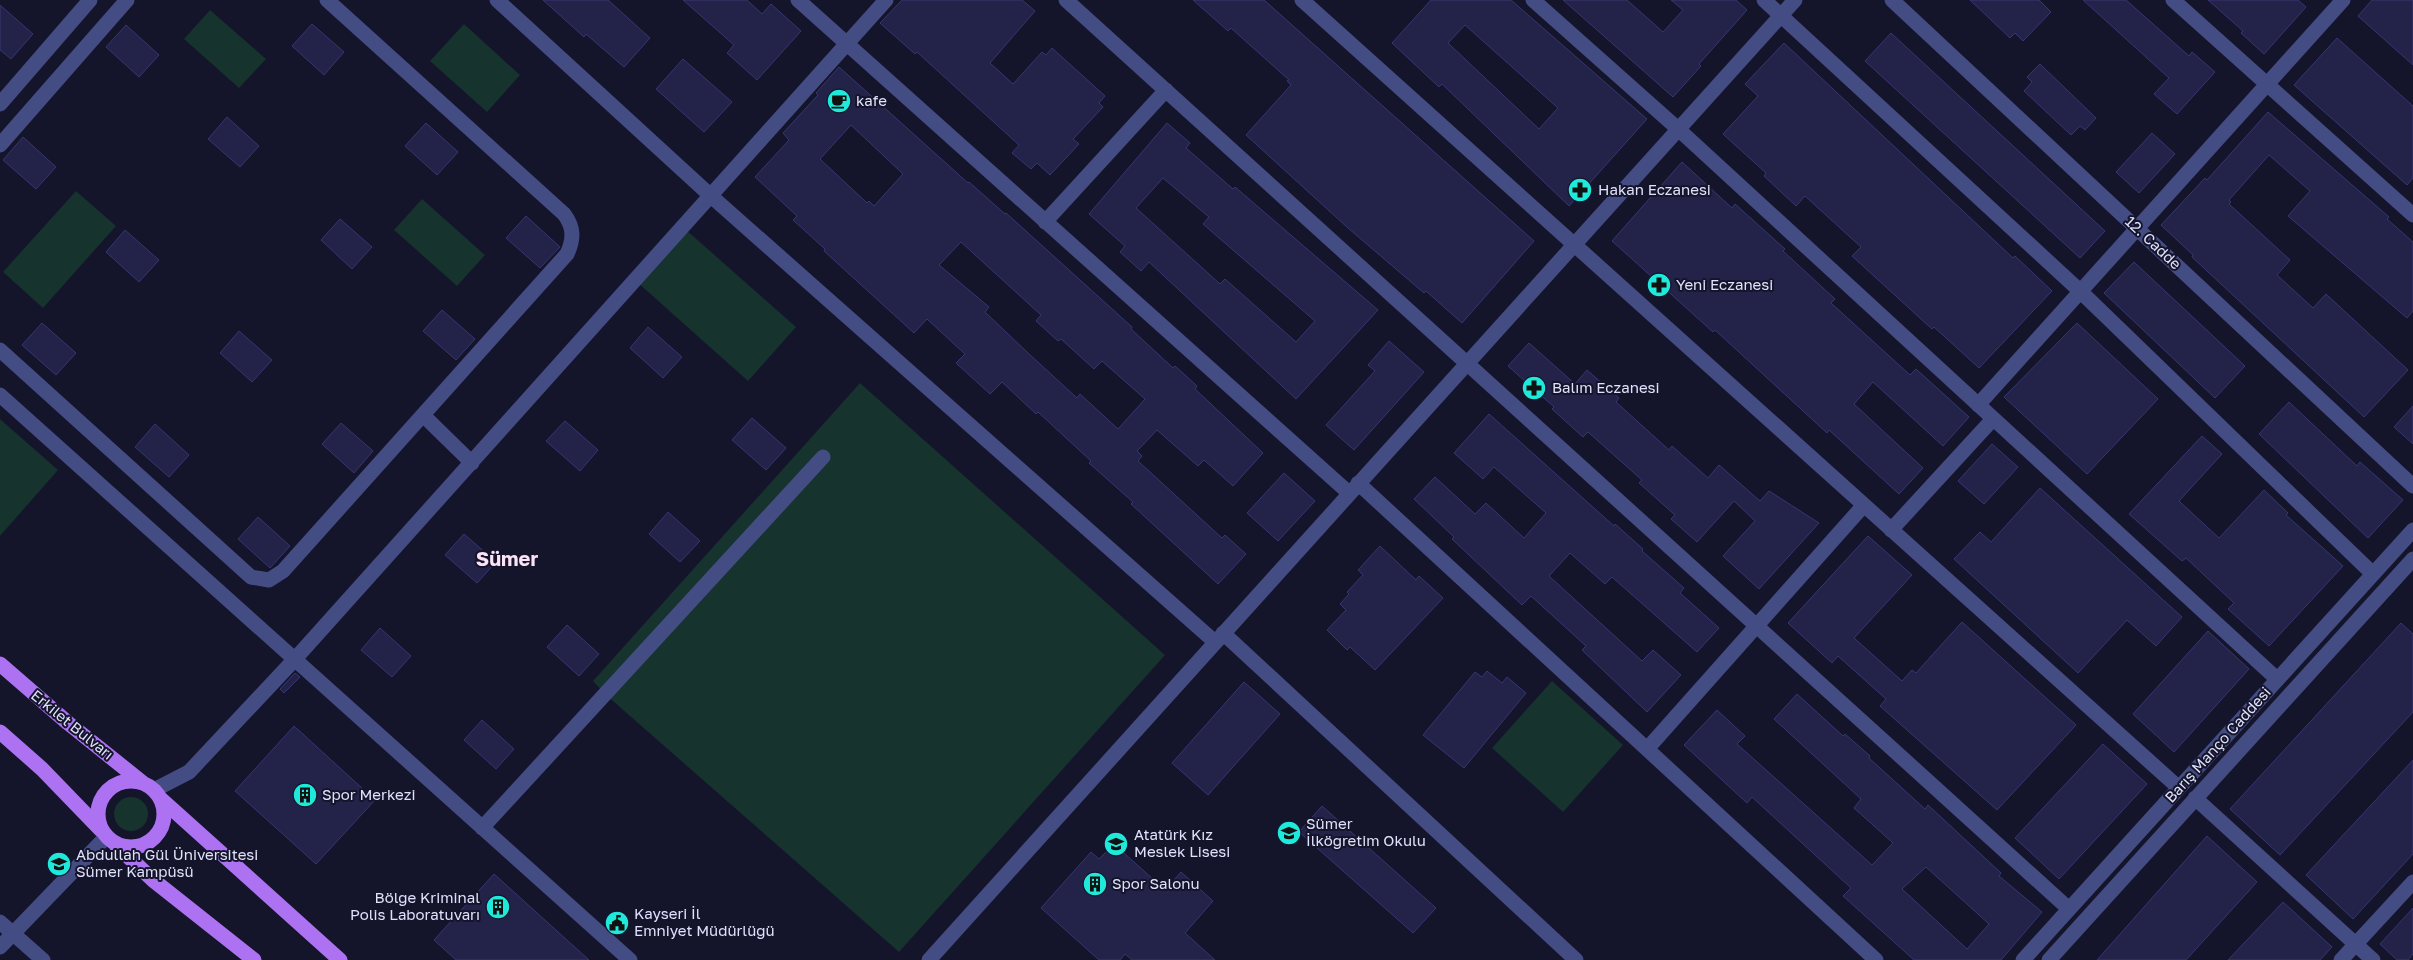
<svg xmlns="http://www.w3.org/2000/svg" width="2413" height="960" font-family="'Golos Text',sans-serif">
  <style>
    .green { fill: #17332e }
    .building { fill: #232249; stroke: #383672; fill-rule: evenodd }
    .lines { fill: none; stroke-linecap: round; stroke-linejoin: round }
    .minor { stroke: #444c84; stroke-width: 15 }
    .major { stroke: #ac72f1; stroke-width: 15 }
    .labels { text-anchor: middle; stroke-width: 4; stroke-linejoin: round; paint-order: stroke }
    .poi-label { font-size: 15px; fill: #e0e1fc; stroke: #14142a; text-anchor: start }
    .street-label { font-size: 15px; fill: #e0e1fc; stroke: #14142a }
    .district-label { font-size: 20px; font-weight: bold; fill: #fce2f7; stroke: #14142a }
  </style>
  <rect width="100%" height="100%" fill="#14142a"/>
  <path class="green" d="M210 10 266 59 239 88 184 39Z
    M464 24 520 75 487 112 430 61Z
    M76 191 116 226 43 308 3 272Z
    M422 199 485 255 457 286 394 230Z
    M685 229 796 327 748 381 637 282Z
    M860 383 1165 655 899 952 605 694 593 681Z
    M0 419 58 470 0 536Z
    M1552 681 1623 745 1563 812 1492 748Z
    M114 814a17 17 0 1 1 34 0a17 17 0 1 1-34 0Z"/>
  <path class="building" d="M543 0H608L650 38 624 67 586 34 584 37Z
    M683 0H747L762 14 771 4 801 31 757 80 727 53 734 45Z
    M902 0H1022L1035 11 990 63 1013 84 1042 52 1046 55 1052 48 1105 96 1099 103 1103 107 1073 139 1079 144 1050 175 1037 163 1031 169 1012 153 1019 145 917 52 915 54 880 23Z
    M1193 0H1264L1534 241 1462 323 1426 291 1424 293 1348 228 1246 135 1291 85 1287 81 1289 80 1231 28 1228 31Z
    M1431 0H1511L1647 119 1569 206 1442 84 1439 87 1392 43ZM1465 25 1558 108 1539 129 1448 43Z
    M1563 0H1627L1663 32 1683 10 1671 0H1736L1747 10 1699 64 1701 66 1673 97Z
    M1970 0H2039L2051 12 2023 41 2015 33 2010 38Z
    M2083 0H2126L2189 56 2192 52 2215 72 2177 114 2154 94 2169 78Z
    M2208 0H2298L2306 7 2264 54 2241 33 2243 31Z
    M2372 0H2413V65L2358 16Z
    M0 5 33 34 11 59 0 50Z
    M312 24 344 52 324 75 292 46Z
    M126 25 159 55 139 77 106 47Z
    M1891 33 2105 231 2080 258 1865 61Z
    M2337 38 2413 106V178L2407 185 2294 85Z
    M1784 43 2013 258 2015 256 2052 291 1979 368 1934 327 1932 329 1852 256 1861 247 1805 196 1796 206 1764 176 1766 173 1723 134 1758 96 1745 84Z
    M683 59 732 102 704 132 656 89Z
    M2040 64 2096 118 2085 130 2080 126 2071 135 2024 91 2032 82 2027 77Z
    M839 67 968 183 969 182 1005 214 1006 213 1132 327 1131 329 1173 368 1175 366 1197 386 1195 389 1263 453 1233 486 1204 460 1198 466 1157 430 1137 451 1142 456 1138 461 1222 538 1225 535 1246 554 1218 584 1131 504 1133 502 1089 463 1091 461 1038 412 1036 414 1002 382 990 394 956 363 965 354 927 319 914 333 824 251 825 249 793 220 797 216 755 177 789 140 783 133 818 95 816 93ZM851 125 903 174 874 206 869 201 867 203 820 159ZM961 242 1041 315 1036 321 1058 341 1061 339 1094 369 1102 361 1145 399 1118 429 1080 394 1077 398 1028 353 985 312 989 307 939 265Z
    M2268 112 2389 217 2387 219 2413 242V311L2407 318 2288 216 2310 191 2269 155 2229 200 2231 202 2229 204 2290 260 2277 275 2313 308 2326 294 2408 370 2364 417 2192 257 2193 255 2161 225 2205 178 2207 180Z
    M227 117 259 146 240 167 208 139Z
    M426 123 458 152 437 175 405 146Z
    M1167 123 1190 143 1186 148 1233 189 1235 187 1378 310 1296 399 1149 262 1141 271 1120 252 1125 246 1089 214ZM1163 178 1209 217 1203 224 1315 321 1296 342 1225 279 1220 284 1136 208Z
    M2152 133 2175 154 2139 193 2116 172Z
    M23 137 56 167 36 189 3 160Z
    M1682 162 1732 208 1735 204 1785 249 1783 251 1835 299 1831 303 1910 375 1916 369 1969 417 1943 446 1873 382 1854 404 1923 468 1899 494 1829 430 1827 433 1715 330 1713 332 1612 241Z
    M526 216 560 247 540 268 506 238Z
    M340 219 372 247 352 269 321 240Z
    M125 230 159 260 139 282 106 252Z
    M2134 262 2245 366 2215 398 2104 293Z
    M442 310 475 339 456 360 423 331Z
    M42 323 76 353 56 375 22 345Z
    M2077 323 2158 399 2087 474 2004 397Z
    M648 327 682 357 663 378 630 348Z
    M239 331 272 360 252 382 220 353Z
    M1389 341 1424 372 1354 450 1326 425 1375 371 1368 365Z
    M1529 343 1575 384 1587 370 1619 398 1616 402 1669 450 1672 446 1708 478 1719 465 1760 501 1769 491 1819 523 1759 589 1723 556 1755 521 1734 501 1697 542 1671 519 1675 515 1639 483 1642 480 1588 432 1583 437 1552 409 1554 407 1508 366Z
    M2289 402 2357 466 2360 462 2403 500 2368 538 2259 434Z
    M2413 406V444L2394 427Z
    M1489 414 1614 526 1615 524 1643 549 1642 551 1684 588 1680 593 1719 628 1697 652 1612 577 1605 584 1570 553 1549 576 1642 661 1653 650 1681 675 1647 712 1582 650 1586 646 1531 596 1522 605 1452 539 1454 537 1414 499 1435 477 1475 514 1486 503 1524 538 1546 513 1494 467 1483 479 1454 453Z
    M752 418 786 448 766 470 732 440Z
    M565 421 598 450 580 471 546 441Z
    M341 423 373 451 354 473 322 444Z
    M155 424 189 455 169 477 135 447Z
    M2202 436 2222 454 2179 501 2219 538 2264 490 2288 513 2286 515 2343 566 2269 646 2228 609 2234 603 2186 558 2182 561 2129 514Z
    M1992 444 2018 467 1984 504 1958 481Z
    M1284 473 1315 501 1278 541 1247 513Z
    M2040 488 2182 617 2156 646 2127 620 2078 673 1954 559 1980 532 1991 542Z
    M668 512 700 541 680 562 649 534Z
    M258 517 290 546 270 568 238 539Z
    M464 534 496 562 477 583 445 555Z
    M1868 536 1912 575 1854 638 1902 681 1912 670 1916 673 1962 622 2076 725 1997 810 1880 706 1886 699 1838 656 1832 663 1788 623Z
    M1380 546 1416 580 1419 576 1443 598 1375 670 1350 647 1347 650 1327 630 1346 610 1340 604 1349 594 1347 592 1363 575 1358 570Z
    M2401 623 2413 634V712L2280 855 2230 809Z
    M567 625 599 654 579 676 547 647Z
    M380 628 411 656 392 677 361 650Z
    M2208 631 2249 669 2174 752 2133 714Z
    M1487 671 1502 683 1507 677 1526 693 1464 768 1423 735 1475 672 1482 677Z
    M295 673 300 677 284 693 280 689Z
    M1244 682 1280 714 1208 795 1172 763Z
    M1797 694 1843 736 1845 734 1870 756 1869 758 1925 809 1928 805 2001 873 1999 876 2042 912 2001 960H1914L1843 896 1851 888 1752 797 1747 803 1684 745 1717 710 1745 736 1737 744 1872 865 1893 843 1854 808 1861 799 1774 719ZM1926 867 1989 924 1967 949 1902 889Z
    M482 720 514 749 496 769 464 740Z
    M294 726 375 800 316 864 235 791Z
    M2103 744 2147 784 2059 879 2015 838Z
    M2413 760V854L2353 919 2306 875Z
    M1322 806 1436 908 1413 933 1299 832Z
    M2207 836 2257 882 2186 960H2097Z
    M1114 844 1165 890 1181 872 1213 901 1185 933 1215 960H1132L1125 954 1120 960H1099L1041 908 1091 852 1099 859Z
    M494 874 589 960H456L434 940Z
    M2283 902 2332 947 2320 960H2228Z
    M2413 908V954L2408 960H2397L2380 944Z"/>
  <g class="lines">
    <path class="minor" d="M497 0 711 196 1215 642
      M798 0 1349 493
      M1066 0 2069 909
      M1302 0 2179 788
      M1533 0 1677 128 2277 679
      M1764 0 2080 291 2373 574
      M1892 0 2413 486
      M2173 0 2413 215
      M0 104 90 0
      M0 145 127 0
      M1045 222 1166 90
      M0 350 251 577 269 580 283 571 567 254C574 239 574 227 564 214L327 0
      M0 395 630 960
      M1978 405 2343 0
      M423 415 472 463
      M1358 483 1876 960
      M1891 530 1993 419
      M1223 633 1576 960
      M1647 749 1864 505
      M154 790 189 772 295 659 886 0
      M2195 798 2373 960
      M482 828 823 457
      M0 922 43 960
      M0 947 106 837
      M929 960 1795 0
      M2023 960 2413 530
      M2049 960 2413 559
      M2341 960 2413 882"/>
    <path class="major" d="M0 664 68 723 143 783
      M0 732 42 769 101 830
      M98 814a33 33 0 1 1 66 0a33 33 0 1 1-66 0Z
      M161 799 340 960
      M116 845 153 880 254 960"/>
  </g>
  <defs>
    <g id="cafe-disc" transform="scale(1.25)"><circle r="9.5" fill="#1fe9db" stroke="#14142a"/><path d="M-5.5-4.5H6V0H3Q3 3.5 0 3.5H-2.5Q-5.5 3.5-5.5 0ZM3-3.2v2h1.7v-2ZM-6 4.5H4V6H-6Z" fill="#111"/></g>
    <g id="pharmacy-disc" transform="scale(1.25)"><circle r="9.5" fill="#1fe9db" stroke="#14142a"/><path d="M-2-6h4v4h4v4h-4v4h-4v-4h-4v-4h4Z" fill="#111"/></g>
    <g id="building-disc" transform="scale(1.25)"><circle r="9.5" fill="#1fe9db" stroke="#14142a"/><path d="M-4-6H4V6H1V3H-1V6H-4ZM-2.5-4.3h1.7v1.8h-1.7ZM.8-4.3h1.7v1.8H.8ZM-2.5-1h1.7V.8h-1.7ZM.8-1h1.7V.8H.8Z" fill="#111"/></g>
    <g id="school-disc" transform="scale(1.25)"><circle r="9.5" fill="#1fe9db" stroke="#14142a"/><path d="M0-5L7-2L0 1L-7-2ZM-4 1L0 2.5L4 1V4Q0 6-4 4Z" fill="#111"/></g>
    <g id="university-disc" transform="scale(1.25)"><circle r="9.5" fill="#1fe9db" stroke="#14142a"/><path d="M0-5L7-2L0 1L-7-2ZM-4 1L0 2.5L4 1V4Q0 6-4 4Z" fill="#111"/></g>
    <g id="civic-disc" transform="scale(1.25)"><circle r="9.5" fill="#1fe9db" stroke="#14142a"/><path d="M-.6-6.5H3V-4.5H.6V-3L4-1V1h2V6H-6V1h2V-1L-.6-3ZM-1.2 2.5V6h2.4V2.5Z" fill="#111"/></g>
  </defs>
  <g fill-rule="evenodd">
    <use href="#cafe-disc" x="839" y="101"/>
    <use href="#pharmacy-disc" x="1580" y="190"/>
    <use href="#pharmacy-disc" x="1659" y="285"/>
    <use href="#pharmacy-disc" x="1534" y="388"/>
    <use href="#building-disc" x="305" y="795"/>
    <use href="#school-disc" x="1289" y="833"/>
    <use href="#school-disc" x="1116" y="844"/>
    <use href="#university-disc" x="59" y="864"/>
    <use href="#building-disc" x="1095" y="884"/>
    <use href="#building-disc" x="498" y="907"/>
    <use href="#civic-disc" x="617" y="923"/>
  </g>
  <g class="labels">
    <g class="poi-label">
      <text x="856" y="106">kafe</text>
      <text x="1598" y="195">Hakan Eczanesi</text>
      <text x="1676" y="290">Yeni Eczanesi</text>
      <text x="1552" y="393">Balım Eczanesi</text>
      <text x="322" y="800">Spor Merkezi</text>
      <text x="1306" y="829">Sümer<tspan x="1306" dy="17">İlköğretim Okulu</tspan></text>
      <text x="1134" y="840">Atatürk Kız<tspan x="1134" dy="17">Meslek Lisesi</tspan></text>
      <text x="76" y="860">Abdullah Gül Üniversitesi<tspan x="76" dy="17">Sümer Kampüsü</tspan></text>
      <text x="1112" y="889">Spor Salonu</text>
      <text x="480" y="903" text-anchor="end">Bölge Kriminal<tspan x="480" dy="17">Polis Laboratuvarı</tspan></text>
      <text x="634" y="919">Kayseri İl<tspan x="634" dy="17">Emniyet Müdürlüğü</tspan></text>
    </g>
    <g class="street-label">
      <text transform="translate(2153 243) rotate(43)" y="5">12. Cadde</text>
      <text transform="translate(72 725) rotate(39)" y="5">Erkilet Bulvarı</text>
      <text transform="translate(2218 745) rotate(-48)" y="5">Barış Manço Caddesi</text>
    </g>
    <g class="district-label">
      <text x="507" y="566">Sümer</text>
    </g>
  </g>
</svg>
